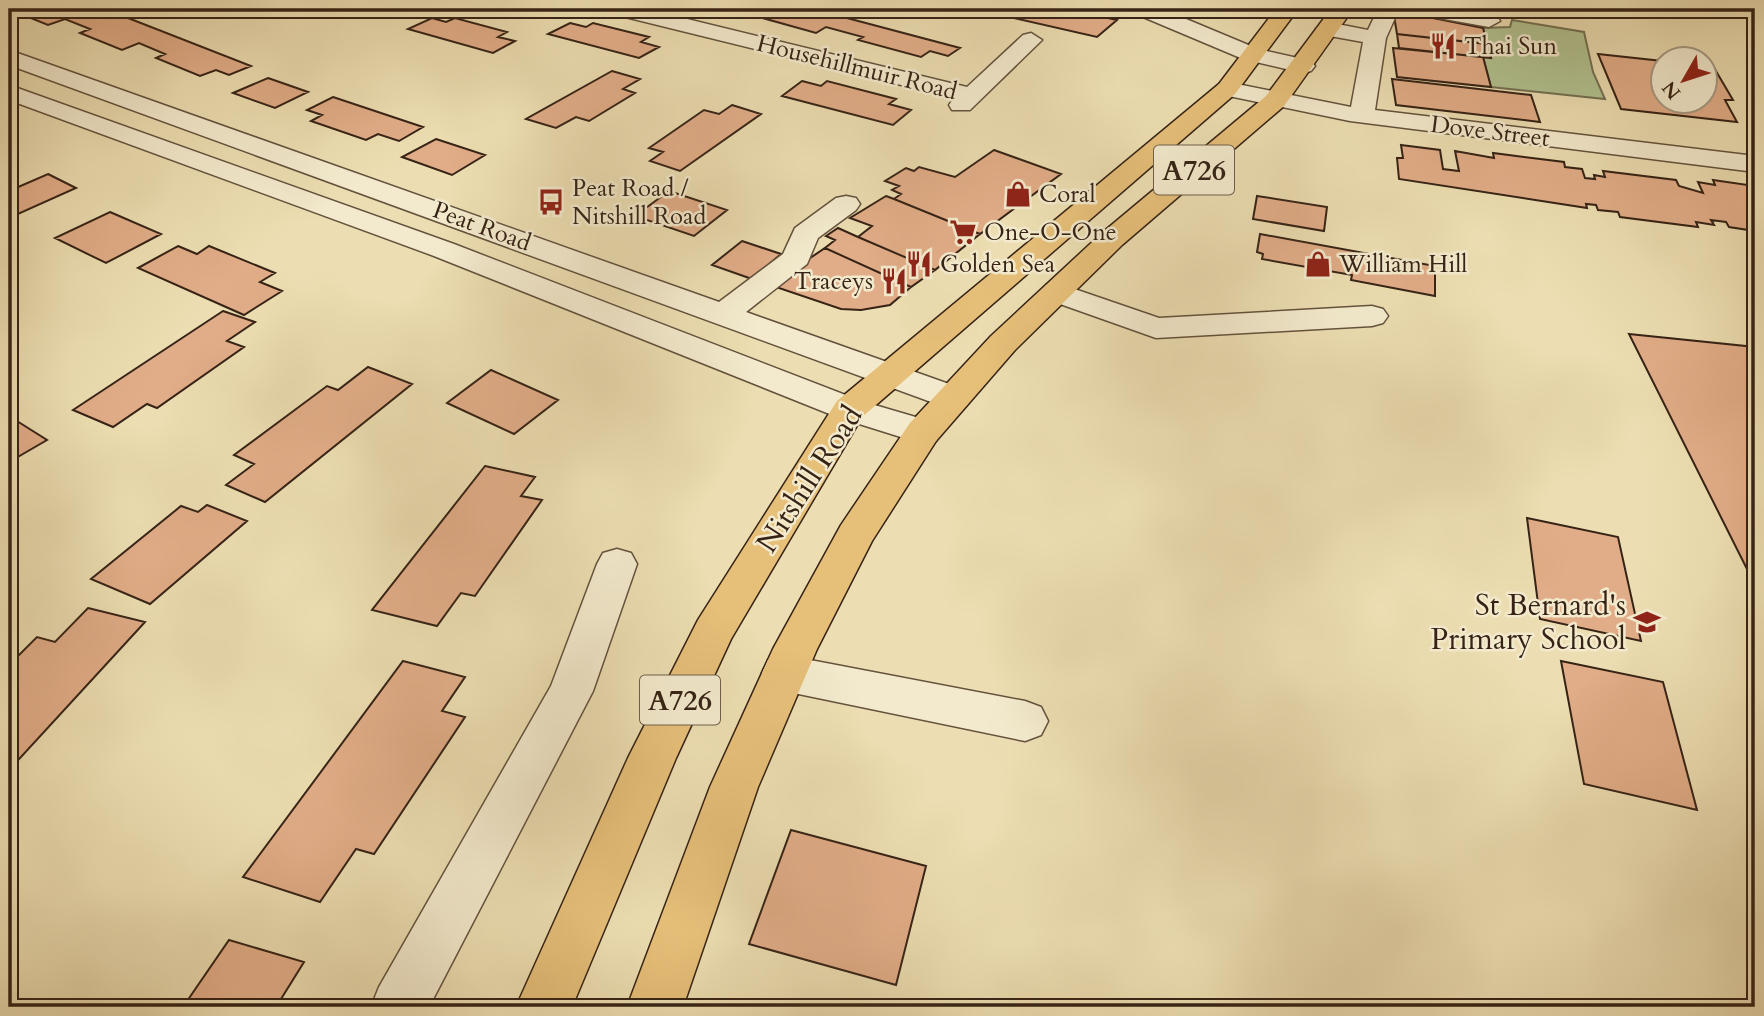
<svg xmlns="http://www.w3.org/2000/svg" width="1764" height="1016" font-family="Cardo,serif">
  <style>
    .green { fill: #b2c291; stroke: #747254; stroke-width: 2 }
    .building { fill: #e1ad88; stroke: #362316; stroke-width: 2 }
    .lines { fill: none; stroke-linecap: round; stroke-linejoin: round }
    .minor-casing { stroke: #64523d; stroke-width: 3 }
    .major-casing { stroke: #362316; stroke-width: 3 }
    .minor { fill: #f3eacd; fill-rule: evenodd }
    .major { fill: #e6bf79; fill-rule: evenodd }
    .labels { text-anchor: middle; stroke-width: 5; stroke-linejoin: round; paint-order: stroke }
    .far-poi-label { font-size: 24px; fill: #362316; stroke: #f3eacd; text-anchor: start }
    .far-street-label { font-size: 24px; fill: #362316; stroke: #f3eacd }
    .shield { fill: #f3eacd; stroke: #6f5f4d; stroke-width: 2 }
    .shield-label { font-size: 28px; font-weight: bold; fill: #362316 }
    .street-label { font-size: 30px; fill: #362316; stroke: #f3eacd }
    .poi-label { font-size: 30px; fill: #362316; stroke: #f3eacd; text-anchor: end }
  </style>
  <rect width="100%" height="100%" fill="#ecdeb2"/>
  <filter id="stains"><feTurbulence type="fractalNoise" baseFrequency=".00286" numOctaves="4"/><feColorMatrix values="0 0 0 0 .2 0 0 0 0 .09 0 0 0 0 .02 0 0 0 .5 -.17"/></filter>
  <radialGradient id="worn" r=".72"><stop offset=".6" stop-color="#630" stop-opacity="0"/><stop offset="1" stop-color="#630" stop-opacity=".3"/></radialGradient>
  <path class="green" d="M1512 20 1584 32 1593 72 1605 99 1491 87 1483 57H1491L1483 28 1510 27Z"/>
  <path class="building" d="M105 9 251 66 229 75 216 70 200 76 156 58 165 54 139 43 122 50 80 33 90 29 65 19 48 25 11 10Z
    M747 9H813L960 48 948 56 930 51 921 57 858 40 863 37 826 27 816 33 759 17 764 14Z
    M1027 9H1067L1117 20 1097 37 1014 18Z
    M1393 10 1483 28 1487 44 1397 34Z
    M432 18 446 22 455 18 507 32 498 37 515 41 493 53 408 29Z
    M570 23 586 27 593 23 649 37 641 42 659 47 639 58 548 34Z
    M1397 34 1487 44 1491 58 1399 48Z
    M1393 48 1483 57 1491 87 1397 77Z
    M1598 54 1662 61V102H1704V66H1713L1733 100H1725L1737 122 1621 109Z
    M612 71 640 79 623 89 635 93 589 121 576 117 556 128 526 119Z
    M268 78 308 92 275 108 233 93Z
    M1392 79 1531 95 1540 122 1396 105Z
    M802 81 821 86 827 81 896 99 889 104 911 110 893 125 782 96Z
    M333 97 423 127 399 141 378 134 366 140 311 121 322 115 307 110Z
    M732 105 761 114 680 171 650 161 663 152 649 148 704 110 719 114Z
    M436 139 485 155 452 175 402 157Z
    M1401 145 1440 150 1443 169 1459 171 1455 151 1494 158 1493 153 1564 162 1565 167 1582 169 1585 178 1595 179 1594 175 1605 177 1603 171 1676 180 1679 186 1703 193 1698 182 1715 185 1713 180 1755 186V231L1729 227 1726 222 1711 220 1714 225 1696 222 1698 227 1620 217 1618 212 1598 210 1596 205 1586 204 1587 208 1399 179 1397 158H1403Z
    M994 150 1061 174 980 234 894 199 901 194 892 190 899 186 885 181 906 168 914 171 919 167 955 177Z
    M48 174 76 188 9 218V191Z
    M669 191 727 210 694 236 635 216Z
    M886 196 894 199 980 234 935 270 858 237 872 226 850 218Z
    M1257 196 1327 207 1324 231 1253 219Z
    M110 212 161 234 106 263 55 238Z
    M838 228 858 237 935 270 911 287 825 248 835 240 826 236Z
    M1260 234 1435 266V296L1351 280 1352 275 1262 259 1263 254 1257 252Z
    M742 241 781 254 752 279 712 265Z
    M178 246 197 254 209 246 275 273 260 282 282 291 244 315 138 268Z
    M825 248 911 287 890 305 861 310 841 309 770 285Z
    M223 311 255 322 227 341 244 347 157 408 147 404 113 427 73 410Z
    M1629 334 1755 347V585Z
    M368 367 412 384 265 502 226 485 254 464 234 455 327 386 338 390Z
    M491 370 558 400 514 434 447 403Z
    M9 416 47 440 9 462Z
    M485 466 535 477 521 496 542 500 475 596 461 593 437 626 372 610Z
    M207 505 247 521 150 604 91 579 181 506 198 512Z
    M1527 518 1618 537 1641 641 1540 619Z
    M88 608 145 622 9 770V665L37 637 55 642Z
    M403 661 465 677 442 711 465 717 374 854 356 849 320 902 243 877Z
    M1561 661 1663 682 1697 810 1584 784Z
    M791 830 926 866 896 985 749 944Z
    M229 940 304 962 276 1007H183Z"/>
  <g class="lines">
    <g class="minor-casing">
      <path id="minor" d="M610 9H646L967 87 1023 35 1031 33 1042 40 970 110H952L949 105 954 98 613 14Z
        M1133 9H1162L1258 49 1311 61 1315 66 1311 71 1303 73 1243 59 1136 14Z
        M1378 9H1399L1386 38 1375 110 1755 156V172L1350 121 1219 94 1215 89 1219 84 1227 82 1351 107 1363 42 1319 34 1316 29 1327 22 1368 30Z
        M1411 9H1457L1497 16 1500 21 1489 27 1422 15Z
        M9 50 719 302 783 254 795 228 836 198 846 196 856 198 860 204 856 210 818 238 807 264 746 312 966 390 971 398 966 406 954 409 942 406 9 65Z
        M9 85 454 244 861 401 936 423 941 432 936 441 923 444 837 417 434 256 9 100Z
        M1057 283 1159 318 1372 306 1383 309 1388 316 1383 323 1372 326 1156 338 1046 299 1041 292 1046 285Z
        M617 549 631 553 637 564 593 691 429 1007H371L379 987 551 686 597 564 603 553Z
        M784 655 1025 701 1041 707 1048 721 1041 735 1025 741 784 691 768 686 762 673 768 660Z"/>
    </g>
    <g class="major-casing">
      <path id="major" d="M1276 9H1298L1235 94 862 417 731 639 676 758 572 1007H516L628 758 698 620 837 401 1219 84Z
        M1331 9H1353L1284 106 1122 245 1015 350 936 441 872 541 817 649 758 787 683 1007H627L710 787 773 649 841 525 910 423 991 336 1102 233 1266 96Z"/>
    </g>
    <use href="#minor" class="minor"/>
    <use href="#major" class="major"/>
  </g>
  <defs>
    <g id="restaurant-bare" transform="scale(2.1)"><path d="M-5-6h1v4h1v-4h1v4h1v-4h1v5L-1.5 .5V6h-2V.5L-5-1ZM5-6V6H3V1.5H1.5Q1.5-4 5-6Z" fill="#8f2418" stroke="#f3eacd" stroke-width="2.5" paint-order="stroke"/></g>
    <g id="shop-bare" transform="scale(2.1)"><path d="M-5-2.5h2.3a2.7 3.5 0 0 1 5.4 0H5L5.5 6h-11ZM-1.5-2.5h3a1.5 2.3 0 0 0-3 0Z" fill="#8f2418" stroke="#f3eacd" stroke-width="2.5" paint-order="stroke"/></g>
    <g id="bus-bare" transform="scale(2.1)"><path d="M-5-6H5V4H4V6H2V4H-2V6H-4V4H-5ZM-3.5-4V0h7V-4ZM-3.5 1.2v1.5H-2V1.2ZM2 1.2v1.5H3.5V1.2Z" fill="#8f2418" stroke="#f3eacd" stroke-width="2.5" paint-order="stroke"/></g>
    <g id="supermarket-bare" transform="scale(2.1)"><path d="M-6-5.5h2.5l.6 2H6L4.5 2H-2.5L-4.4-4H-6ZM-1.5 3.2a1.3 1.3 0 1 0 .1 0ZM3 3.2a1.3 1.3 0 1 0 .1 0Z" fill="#8f2418" stroke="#f3eacd" stroke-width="2.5" paint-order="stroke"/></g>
    <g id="school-bare" transform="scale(2.1)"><path d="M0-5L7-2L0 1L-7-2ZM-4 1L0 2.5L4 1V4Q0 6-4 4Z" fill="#8f2418" stroke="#f3eacd" stroke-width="2.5" paint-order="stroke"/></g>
  </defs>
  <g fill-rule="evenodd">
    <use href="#restaurant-bare" x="1443" y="46"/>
    <use href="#shop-bare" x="1018" y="194"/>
    <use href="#bus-bare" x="551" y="202"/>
    <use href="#supermarket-bare" x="963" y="232"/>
    <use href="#restaurant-bare" x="919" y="264"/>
    <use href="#shop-bare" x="1318" y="264"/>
    <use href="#restaurant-bare" x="894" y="281"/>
    <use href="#school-bare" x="1647" y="622"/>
  </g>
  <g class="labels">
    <g class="far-poi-label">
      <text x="1464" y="54">Thai Sun</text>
      <text x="572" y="196">Peat Road /<tspan x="572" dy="28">Nitshill Road</tspan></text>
      <text x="1039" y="202">Coral</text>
      <text x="984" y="240">One-O-One</text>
      <text x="940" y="272">Golden Sea</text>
      <text x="1339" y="272">William Hill</text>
      <text x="873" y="289" text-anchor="end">Traceys</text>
    </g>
    <g class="far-street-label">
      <text transform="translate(857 67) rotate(14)" y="8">Househillmuir Road</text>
      <text transform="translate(1490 131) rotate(7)" y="8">Dove Street</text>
      <text transform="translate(482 226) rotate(20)" y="8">Peat Road</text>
    </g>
    <g class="shield">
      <rect x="1154" y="145.5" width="80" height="49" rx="5"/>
      <rect x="640" y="675.5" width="80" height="49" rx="5"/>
    </g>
    <g class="shield-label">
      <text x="1194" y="180">A726</text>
      <text x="680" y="710">A726</text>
    </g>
    <g class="street-label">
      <text transform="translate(809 479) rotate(-57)" y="10">Nitshill Road</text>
    </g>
    <g class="poi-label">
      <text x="1626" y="615">St Bernard's<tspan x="1626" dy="34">Primary School</tspan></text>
    </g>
  </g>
  <rect width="1764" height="1016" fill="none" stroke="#ecdeb2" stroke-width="35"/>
  <rect x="10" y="10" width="1743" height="995" fill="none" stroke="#362316" stroke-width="3.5"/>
  <rect x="18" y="18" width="1729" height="981" fill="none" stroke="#362316" stroke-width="2"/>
  <g transform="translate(1684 80) rotate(231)"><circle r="33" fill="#f3eacd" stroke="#a79a84" stroke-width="2"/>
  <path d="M0-5L12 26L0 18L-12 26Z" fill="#8f2418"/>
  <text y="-10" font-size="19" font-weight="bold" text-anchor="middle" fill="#362316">N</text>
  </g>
  <rect width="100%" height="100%" filter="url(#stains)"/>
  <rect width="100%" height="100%" fill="url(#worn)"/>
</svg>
